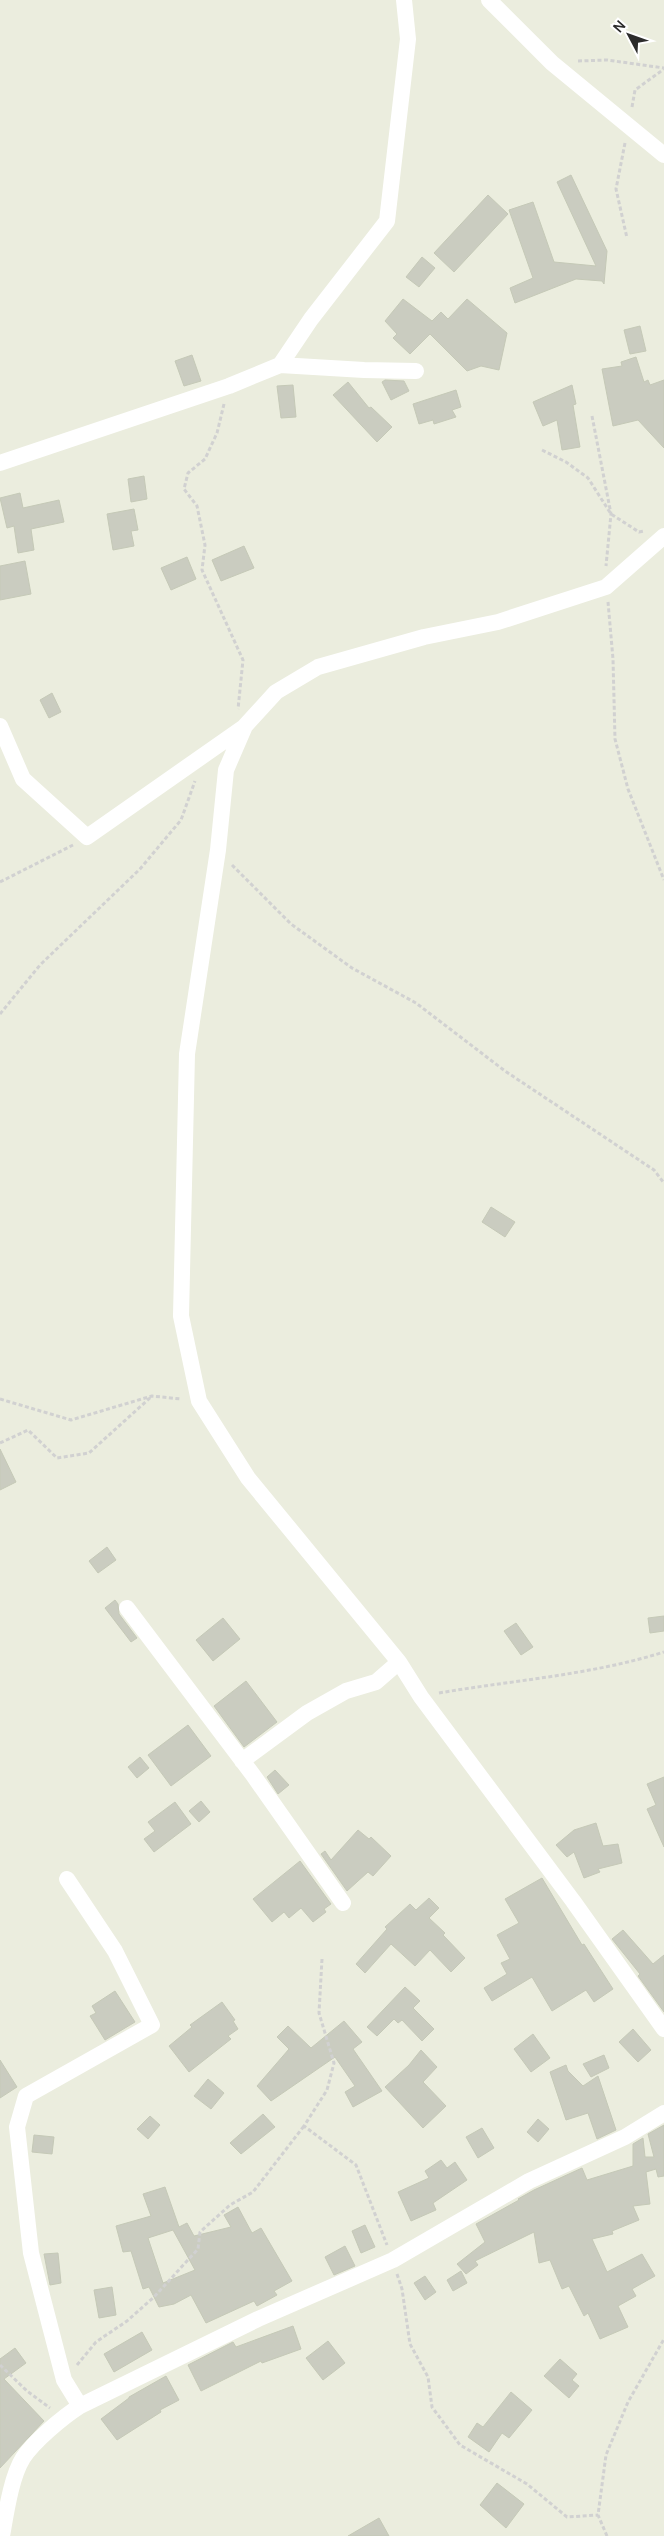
<svg xmlns="http://www.w3.org/2000/svg" width="664" height="2536" font-family="Manrope,sans-serif">
  <style>
    .building { fill: #caccc0; stroke: #c5c9b7; fill-rule: evenodd }
    .lines { fill: none; stroke-linecap: round; stroke-linejoin: round }
    .path { stroke: #d1d1d1; stroke-width: 3; stroke-dasharray: 4 2.5; stroke-linecap: butt }
    .minor { stroke: #fff; stroke-width: 16 }
  </style>
  <rect width="100%" height="100%" fill="#ebedde"/>
  <path class="building" d="M571 175 607 251 604 284 602 281 576 279 515 303 510 288 533 278 509 210 533 202 554 262 596 266 557 182Z
    M488 195 508 214 454 272 434 253Z
    M422 257 435 268 419 287 406 277Z
    M403 299 432 321 441 312 448 319 467 299 507 333 499 370 481 366 467 371 430 334 410 354 393 338 397 334 385 321Z
    M640 326 646 351 630 354 624 330Z
    M192 355 201 381 184 386 175 361Z
    M636 357 644 382 648 380 650 385 664 380V448L638 420 613 426 602 369 622 366 621 362Z
    M385 380 404 381 409 391 391 400 382 382Z
    M348 382 369 408 371 407 392 427 377 442 333 395Z
    M293 385 296 417 281 418 277 386Z
    M572 385 576 404 573 405 580 447 562 450 557 420 543 426 533 402Z
    M456 390 461 407 452 410 456 417 434 424 433 420 419 424 413 404Z
    M144 476 147 499 131 502 128 479Z
    M20 493 23 508 59 500 64 522 31 529 34 550 18 553 14 526 7 528 0 498Z
    M134 509 138 530 131 531 134 546 113 550 107 514Z
    M244 546 254 568 221 581 212 560Z
    M187 557 196 579 171 590 161 568Z
    M25 561 31 594 0 600V566Z
    M52 693 61 712 49 718 40 700Z
    M491 1207 515 1222 505 1237 482 1222Z
    M0 1449 16 1482 0 1490Z
    M107 1547 116 1560 98 1573 89 1561Z
    M115 1600 118 1604 119 1614 137 1638 131 1642 105 1608Z
    M664 1616V1631L650 1633 648 1618Z
    M223 1618 240 1639 213 1661 196 1640Z
    M516 1623 533 1647 521 1655 504 1631Z
    M246 1681 277 1722 244 1747 214 1706Z
    M188 1725 211 1756 171 1786 148 1755Z
    M140 1757 149 1768 137 1778 128 1767Z
    M275 1770 289 1785 278 1794 267 1777Z
    M664 1777V1847L647 1809 656 1805 647 1784Z
    M201 1801 210 1812 199 1822 189 1811Z
    M175 1802 191 1824 154 1852 144 1839 155 1831 148 1822Z
    M596 1823 603 1846 618 1844 622 1863 598 1869 600 1872 584 1878 574 1852 567 1857 556 1845 574 1830Z
    M358 1830 369 1839 371 1837 391 1856 373 1876 368 1872 347 1891 321 1854 325 1851 331 1860Z
    M300 1861 331 1904 324 1909 326 1912 313 1922 301 1908 289 1918 284 1912 272 1922 253 1899Z
    M542 1878 582 1945 584 1944 613 1989 594 2002 586 1990 552 2011 532 1977 492 2001 484 1988 507 1974 501 1963 510 1959 497 1935 519 1923 505 1899Z
    M429 1898 439 1908 429 1918 445 1933 443 1935 465 1958 451 1972 430 1950 415 1966 391 1944 365 1973 356 1964 387 1929 385 1927 410 1904 416 1910Z
    M623 1930 653 1964 664 1955V2012L638 1976 640 1974 612 1939Z
    M405 1987 420 2001 413 2008 434 2029 422 2041 402 2020 398 2023 394 2019 377 2036 367 2027Z
    M115 1991 135 2022 105 2040 90 2016 96 2013 92 2006Z
    M222 2002 235 2020 233 2021 238 2029 228 2036 231 2039 189 2072 169 2046 192 2027 190 2025Z
    M344 2021 362 2042 353 2049 382 2091 353 2107 345 2092 355 2086 335 2057 271 2101 257 2086 289 2049 277 2037 288 2026 311 2048Z
    M633 2029 651 2050 638 2062 619 2042Z
    M533 2034 550 2058 531 2072 514 2049Z
    M421 2050 437 2067 423 2082 446 2106 423 2128 385 2087 409 2065Z
    M604 2055 609 2068 591 2077 583 2064Z
    M0 2060 17 2087 0 2098Z
    M566 2065 568 2071 583 2086 598 2076 616 2130 597 2139 588 2113 566 2120 550 2072Z
    M208 2079 224 2093 211 2109 194 2096Z
    M263 2114 275 2127 241 2154 230 2143Z
    M150 2116 160 2125 148 2139 137 2129Z
    M538 2119 549 2129 538 2142 527 2132Z
    M664 2125V2176L658 2177 656 2169 646 2172 650 2204 633 2206 639 2220 612 2231 613 2234 592 2239 607 2272 642 2254 655 2276 632 2289 636 2296 618 2306 628 2327 600 2339 588 2313 584 2316 569 2286 562 2289 550 2260 539 2263 534 2232 475 2261 478 2265 466 2274 457 2264 485 2242 476 2224 519 2200 518 2199 534 2190 582 2168 587 2180 633 2166V2144L643 2138 645 2157H654L648 2134Z
    M482 2128 494 2148 478 2158 466 2137Z
    M34 2135 54 2137 52 2154 32 2152Z
    M441 2160 447 2168 455 2162 467 2180 433 2203 436 2210 411 2221 398 2192 429 2178 425 2171Z
    M165 2187 179 2227 187 2223 194 2236 231 2227 224 2215 238 2207 252 2233 261 2228 292 2281 274 2291 277 2295 257 2306 254 2301 206 2323 191 2295 174 2304 159 2307 149 2287 143 2289 131 2251 123 2252 116 2226 151 2216 143 2194ZM173 2230 195 2270 163 2283 148 2238Z
    M365 2225 375 2247 361 2253 352 2231Z
    M345 2246 355 2266 334 2275 325 2257Z
    M58 2253 61 2283 50 2285 44 2254Z
    M461 2271 467 2283 453 2291 447 2280Z
    M425 2276 436 2292 425 2300 414 2283Z
    M112 2287 116 2315 99 2318 94 2290Z
    M293 2326 301 2349 262 2363 261 2361 201 2391 188 2365 233 2342 236 2347Z
    M142 2332 152 2350 114 2372 104 2354Z
    M328 2341 345 2363 323 2380 306 2358Z
    M15 2348 26 2363 4 2379 44 2421 0 2468V2359Z
    M560 2359 577 2374 572 2380 579 2386 569 2398 544 2376Z
    M166 2376 179 2400 160 2410 161 2412 117 2440 101 2419 129 2398V2397Z
    M511 2392 532 2410 509 2438 502 2433 489 2452 468 2437 477 2423 483 2427Z
    M497 2483 524 2504 506 2528 480 2505Z
    M379 2518 389 2536H348Z"/>
  <g class="lines">
    <path class="path" d="M578 61 607 60 664 68
      M632 107 635 90 664 69
      M625 143 616 189 627 238
      M224 404 217 433 205 459 188 473 184 489 197 506 205 545 202 570 243 660 238 709
      M592 416 611 514 606 566
      M542 450 566 462 588 478 611 514 639 532 644 531
      M608 602 613 659 615 739 628 789 664 880
      M232 865 291 924 352 968 416 1003 505 1071 654 1170 664 1183
      M0 882 73 845
      M0 1014 40 965 140 869 181 820 195 781
      M0 1399 71 1420 152 1396 181 1399
      M0 1443 28 1430 57 1458 89 1453 151 1397
      M439 1693C515 1680 591 1675 664 1652
      M322 1959 319 2013 334 2063 327 2090 304 2126 356 2165 387 2245
      M397 2274 402 2289 410 2344 428 2377 432 2407 460 2445 527 2484 567 2517 598 2515
      M0 2365 27 2391 50 2408
      M77 2365 96 2342 127 2321 154 2297 198 2249 200 2232 230 2205 253 2192 304 2126
      M607 2536 598 2515 606 2455 628 2402 664 2339"/>
    <path class="minor" d="M489 0 552 63 664 155
      M280 365 364 370 416 371
      M0 463 229 386 280 365 311 319 387 221 408 39 404 0
      M664 536 606 587 498 622 424 637 318 667 276 692 245 726 226 770 218 850 187 1054 181 1316 199 1401 248 1478 399 1662 421 1697 573 1901 664 2029
      M0 726 23 779 87 837 244 727
      M127 1608 253 1775 343 1903
      M242 1761 307 1713 346 1691 376 1682 399 1662
      M67 1879 115 1951 152 2025 26 2096 17 2127 31 2253 64 2380 80 2406
      M2 2536C6 2514 11 2477 23 2458 34 2441 63 2417 80 2406L258 2319 393 2260 529 2181 625 2137 664 2113"/>
  </g>
  <g transform="translate(629 35) rotate(311)" stroke="#ffffff" stroke-width="4" paint-order="stroke">
  <path d="M0-4L9 19L0 12L-9 19Z" fill="#2c2c2c"/>
  <text y="-8" font-size="14" font-weight="bold" text-anchor="middle" fill="#2c2c2c">N</text>
  </g>
</svg>
